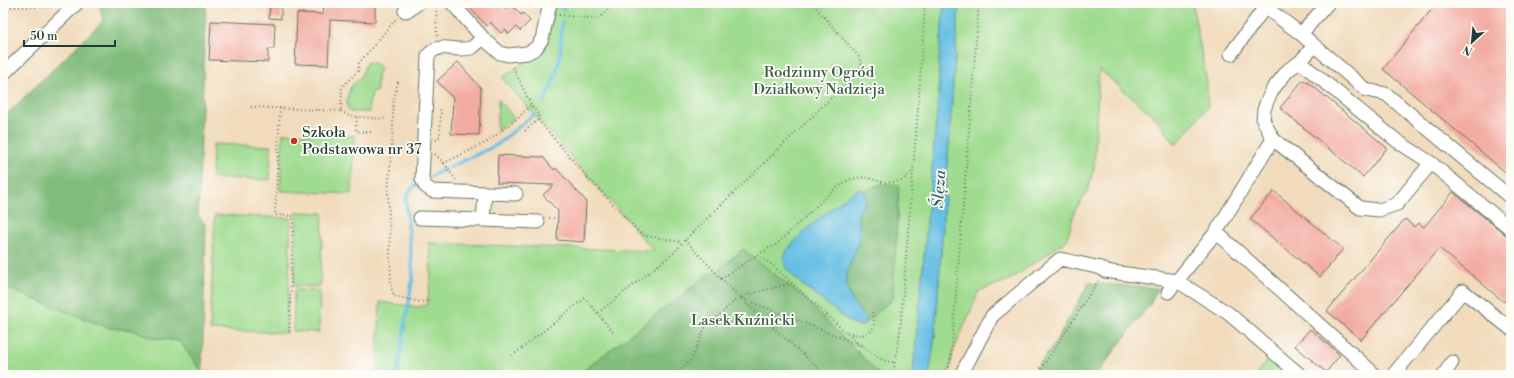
<svg xmlns="http://www.w3.org/2000/svg" width="1514" height="378" font-family="'Libre Bodoni',serif">
  <style>
    .green { fill: #a0dc90; stroke: #608c62; fill-rule: evenodd }
    .forest { fill: #80bc7a; stroke: #507c57 }
    .water { fill: #66bfe4; stroke: #427e8c }
    .lines { fill: none; stroke-linecap: round; stroke-linejoin: round }
    .stream { stroke: #66bfe4; stroke-width: 3.5 }
    .building { fill: #f2aba0 }
    .minor-casing { stroke: #687464; stroke-width: 15 }
    .path { stroke: #687464; stroke-width: 2; stroke-dasharray: 1 3; stroke-linecap: butt }
    .minor { stroke: #fff; stroke-width: 13 }
    .poi-dot { fill: #c8321e; stroke: #fdfcf7; stroke-width: 1.5 }
    .labels { text-anchor: middle; stroke-width: 3.5; stroke-linejoin: round; paint-order: stroke }
    .park-label { font-size: 15px; fill: #395d46; stroke: #fdfcf7 }
    .poi-label { font-size: 15px; fill: #1f3d34; stroke: #fdfcf7; text-anchor: start }
    .water-label { font-size: 16px; font-style: italic; fill: #315e60; stroke: #fdfcf7 }
  </style>
  <rect width="100%" height="100%" fill="#fdfcf7"/>
  <filter id="ink" filterUnits="userSpaceOnUse"><feTurbulence type="fractalNoise" baseFrequency=".025" numOctaves="2"/><feDisplacementMap in="SourceGraphic" scale="8" xChannelSelector="R" yChannelSelector="G"/><feConvolveMatrix kernelMatrix="1 2 1 2 8 2 1 2 1" color-interpolation-filters="sRGB"/></filter>
  <filter id="wash" filterUnits="userSpaceOnUse"><feTurbulence type="fractalNoise" baseFrequency=".012" numOctaves="4" result="noise"/><feDisplacementMap in="SourceGraphic" scale="16" xChannelSelector="R" yChannelSelector="G"/><feGaussianBlur stdDeviation="0.9" result="paint"/><feColorMatrix in="noise" values="0 0 0 0 0 0 0 0 0 0 0 0 0 0 0 0 0 1.4 0 .05"/><feComposite in="paint" operator="in"/></filter>
  <g filter="url(#wash)">
    <rect width="100%" height="100%" fill="#f1dbbc"/>
    <path class="green" d="M556 3H944L939 62V92L913 375H880L802 296 743 249 719 270 710 273 578 375H377L380 302 418 307 427 305C430 286 433 262 428 243L654 251 502 78 545 48ZM881 184 893 299 861 326 850 322 799 282 790 246C812 226 834 206 859 189L864 191Z
      M959 3H1192L1207 83 1208 106 1176 145 1157 119 1099 69 1094 169 1086 194 1075 210 1067 240 1011 279 979 291 953 352 949 375H929L935 336Z
      M367 62 374 63 379 67 380 70 377 75V91L373 92 369 103V112H350C344 106 348 92 352 85 355 82 359 80 361 76 364 71 364 66 367 62Z
      M498 99 514 118 497 131Z
      M283 133 355 136 352 194 280 191Z
      M213 144 271 146 270 180 212 178Z
      M297 212 323 213 320 287 294 286Z
      M215 215 291 218 287 333 210 330Z
      M3 287 109 328 134 330 153 338 179 341 202 372 280 375H3Z
      M294 290 320 291 319 332 293 331Z
      M1269 359 1287 375H1256Z"/>
    <path class="forest" d="M99 3H206L198 216 206 225 202 372 179 341 153 338 134 330 109 328 3 287V118L103 21Z
      M881 184 899 185 893 299 865 323V318C854 304 841 287 848 268 851 260 856 252 858 243 859 238 860 232 860 227 860 223 857 220 858 215 861 206 870 201 864 191Z
      M743 249 802 296 880 375H578L710 273 719 270Z
      M1089 283 1158 288 1151 303 1096 375H1031L1053 346Z"/>
    <path class="water" d="M944 3H959L935 336 929 375H913L939 92V62Z
      M859 189 864 191C870 201 861 206 858 215 857 220 860 223 860 227 860 232 859 238 858 243 856 252 851 260 848 269 841 287 854 305 865 318V323L861 326 850 322 799 282 785 267C785 263 783 258 785 255 789 241 845 196 859 189Z"/>
    <g class="lines">
      <path class="stream" d="M563 10 564 3
        M544 102 556 74 560 57 562 22
        M450 167 497 145 534 114
        M430 177 445 169
        M397 375 413 275 406 203C407 193 410 189 418 184"/>
    </g>
    <g id="blocks">
      <path class="building" d="M270 3H281V19L269 18Z
        M324 3H375V22L330 20 328 65 295 64 297 13 323 14Z
        M465 3H497L504 10 511 4 521 15 523 13 530 21 520 31 516 27 509 34 505 29 501 33 490 22 487 26Z
        M1437 3H1511V177L1383 69Z
        M211 21 275 24 274 49H268V62L209 60Z
        M458 62 481 88 479 135 451 134 453 98 437 81Z
        M1303 80 1308 83V82L1387 148 1363 177 1280 108Z
        M498 155 543 157 554 170 556 168 586 201 584 242 557 240 558 211 543 195 554 185 497 183Z
        M1274 191 1343 249 1320 277 1250 219Z
        M1453 192 1506 235 1511 237V294L1504 302 1439 248 1361 340 1327 311 1405 219 1414 227 1418 223 1424 227Z
        M1310 329 1340 355 1326 372 1295 346Z"/>
    </g>
  </g>
  <g filter="url(#ink)">
    <use href="#blocks" fill-opacity="0" stroke="#687464" stroke-width="1"/>
    <g class="lines">
      <g class="minor-casing">
        <path id="minor" d="M452 3 483 38 500 53 508 55 527 53 536 48 542 39 550 3
          M1328 3 1301 34 1366 90 1386 94 1511 198
          M1265 7 1301 34
          M405 11 409 10 418 3
          M483 38C480 40 475 46 471 48 456 53 438 40 428 56L422 179 425 186 432 191 516 194
          M1231 54 1268 3
          M1300 62 1397 141 1431 163 1511 229
          M3 74 77 3
          M1273 139 1360 208 1379 210 1397 204 1431 163
          M485 194 483 220 538 222
          M420 218 483 220
          M1216 232 1370 370 1374 375
          M1168 292 1216 232 1273 139 1263 120 1264 110 1267 101 1273 89 1288 70 1300 62 1314 46
          M961 375 992 316 1060 259 1101 268 1105 271 1177 281 1228 313 1300 375
          M1393 375 1463 291 1511 329
          M1444 375 1452 362"/>
      </g>
      <path class="path" d="M436 3 437 37
        M3 7H49L58 3
        M559 15 599 19 610 7
        M513 67 531 105 539 115 538 120 587 177 642 235 682 242
        M398 82 393 103V128L388 194 389 212 391 287 394 296 397 297 421 302 430 300
        M251 107 341 111 342 87 358 71 359 63 396 19
        M280 108 275 215 293 216 289 334
        M341 111 349 116 386 119
        M357 117 356 131 371 132
        M525 131 538 120
        M436 140 440 136 441 110H437
        M435 154 444 163 487 142 518 118 531 105
        M444 163 456 180
        M549 218H556
        M685 240 739 297 826 375
        M757 255 772 265 861 346
        M721 279 757 255 777 244 830 193 848 180 856 178 864 177 886 183 901 181 911 173
        M742 298 862 346 882 360 895 363
        M598 313 676 251 683 242 860 70 862 65 859 57 812 3
        M847 332C866 339 879 333 872 312
        M512 356 585 298 613 332
        M676 375 692 359 704 329 739 297 791 283
        M893 375 900 332 919 96 925 3
        M947 375 951 358 979 3
        M1036 375 1050 356 1098 281"/>
      <use href="#minor" class="minor"/>
    </g>
  </g>
  <circle class="poi-dot" cx="294" cy="141" r="4"/>
  <g class="labels">
    <g class="park-label">
      <text x="819" y="77">Rodzinny Ogród<tspan x="819" dy="17">Działkowy Nadzieja</tspan></text>
      <text x="743" y="325">Lasek Kuźnicki</text>
    </g>
    <g class="poi-label">
      <text x="302" y="137">Szkoła<tspan x="302" dy="17">Podstawowa nr 37</tspan></text>
    </g>
    <g class="water-label">
      <text transform="translate(938 189) rotate(-86)" y="6">Ślęza</text>
    </g>
  </g>
  <rect width="1514" height="378" fill="none" stroke="#fdfcf7" stroke-width="16"/>
  <g transform="translate(1472 42) rotate(207)" stroke="#fdfcf7" stroke-width="3" paint-order="stroke">
  <path d="M0-3L7 15L0 10L-7 15Z" fill="#1f3d34"/>
  <text y="-6" font-size="11" font-weight="bold" text-anchor="middle" fill="#1f3d34">N</text>
  </g>
  <path d="M24 40v6h91v-6" fill="none" stroke="#1f3d34" stroke-width="2"/>
  <text x="30" y="40" font-size="12" fill="#1f3d34" stroke="#fdfcf7" stroke-width="3" paint-order="stroke">50 m</text>
</svg>
